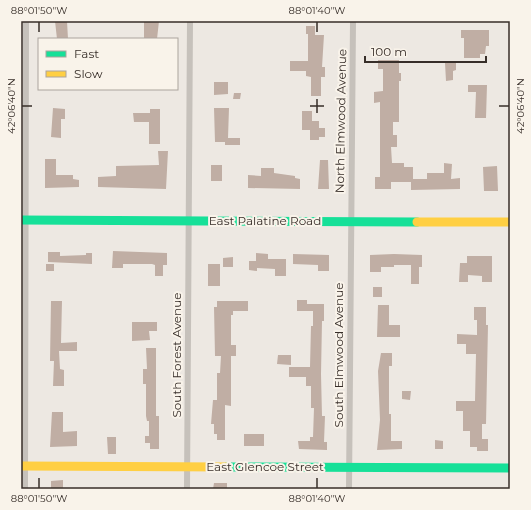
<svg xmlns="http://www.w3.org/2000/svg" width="531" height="510" font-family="Montserrat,sans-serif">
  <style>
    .building { fill: #c0aea4 }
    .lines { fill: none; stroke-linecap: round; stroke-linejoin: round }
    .street { stroke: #c6c1bb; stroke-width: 6 }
    .fast { stroke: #16e098; stroke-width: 9 }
    .slow { stroke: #ffcf43; stroke-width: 9 }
    .ticks { fill: none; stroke: #372e29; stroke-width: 1.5 }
    .labels { text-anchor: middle; stroke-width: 4; stroke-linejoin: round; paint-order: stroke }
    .street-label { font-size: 12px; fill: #372e29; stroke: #f9f3ea }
    .neatline { fill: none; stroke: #372e29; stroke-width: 1.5 }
    .ticks-label { font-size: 10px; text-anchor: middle; fill: #372e29 }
  </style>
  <rect width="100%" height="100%" fill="#ede8e2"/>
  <path class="building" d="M55 21H67L68 39H57Z
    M144 21H159L157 39H144Z
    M306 26H315V35H324L322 67H325V77H321V96H311V77L306 76V71H290V61H308V34H306Z
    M461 30H489V46H486L485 54H480V58H464V38H461Z
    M378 60H399V73H401V81H399V122H393V135H397V147H391L392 163H404V167H413V179H427V173H444V163L452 164 451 179 460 178V189L411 190V182H391V189H375V177H380V102L374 103V92L383 91V69H378Z
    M445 63H456V70L453 71V80L446 81Z
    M214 82H228V94L214 95Z
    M468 85H487L486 118H475L476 92H468Z
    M234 93H241L240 99H233Z
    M53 108 65 109V119H61V138L51 137Z
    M214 108H229L228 138H240V145H225V142H215Z
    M150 109H160V144H149V122H134L133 113H150Z
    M302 111H312V121H319V128H325V137H319V140H310V130H302Z
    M158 151H168L166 189 98 187V177L116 176V166L159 165Z
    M45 159H56V175H73V179L79 180V187L45 188Z
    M320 160H328L329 189H318Z
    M211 165H222V181H211Z
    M497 166 498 191H484L483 167Z
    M261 168H274V173L295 176V178L300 179V189L248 188V175L261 176Z
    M113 251 167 253V265H163V276H155V265L152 264H123V268H112Z
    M48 252H60V256L86 255V253H92V264L48 262Z
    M256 253 268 254V259H286V276H275V269L257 268V271L249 270V261H256Z
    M293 254 329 255V271H318V265L293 264Z
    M394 254 422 255V267H419V284H411V265H394V267H381V272H370V255Z
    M467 256H492V282H482V276L468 275V282H459L460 263H467Z
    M233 257V267H223V258Z
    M46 264H54V271H46Z
    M208 264H220V286H208Z
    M373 287H382V297H373Z
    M297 300H307V304H324V321H322L321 374 322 416H325L324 442H327V450L299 449 298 441H310V437H313L314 408H311V386H306V377H289V367H310L311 326H313V311H297Z
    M51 301H62L61 343 77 342V351H59L60 369 64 370V386H53L54 361H50Z
    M217 301H248V311H233V315H231V345H236V356H231V406L225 405V440H217V434H214V424H211L213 400H217V373H220L221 356H215L214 307H217Z
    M378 305H389V325H400V337H377Z
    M474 307H486V325H488L486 424H482V439H488V451H477V447H470V431H463V411H456V401H475L476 354H466V344H457V334L477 335V320H474Z
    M132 322H157V331H149L150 340 132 341Z
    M146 348H156V416H159V449H150V443H145V436H149V421H147L146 416V384H143V369H147Z
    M381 353H392V366H389V414H391V441H402V449L377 450 380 420 378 371Z
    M278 355H291V365L277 364Z
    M402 391H411L410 400 402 399Z
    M52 412H63V432L77 431V446L50 447Z
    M244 434H264V446H244Z
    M107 437H116V454H108Z
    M435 440 443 441V449H435Z
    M63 480V489H51V481Z
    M214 483H227V489H213Z"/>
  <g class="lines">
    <path class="street" d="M25 489 26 21
      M187 489 190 21
      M349 489 353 21"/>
    <path class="fast" d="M21 220 417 222
      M227 467 510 468"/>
    <path class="slow" d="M417 222H510
      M21 466 227 467"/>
  </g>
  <path class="ticks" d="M39 22V32M317 22V32M317 99V113M22 106H32M310 106H324M499 106H509M39 478V488M317 478V488"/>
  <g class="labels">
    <g class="street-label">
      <text transform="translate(341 121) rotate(-89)" y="4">North Elmwood Avenue</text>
      <text x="265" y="225">East Palatine Road</text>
      <text transform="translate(177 355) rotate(-90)" y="4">South Forest Avenue</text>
      <text transform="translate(339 355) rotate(-90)" y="4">South Elmwood Avenue</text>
      <text x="265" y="471">East Glencoe Street</text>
    </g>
  </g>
  <rect width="531" height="510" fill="none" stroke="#f9f3ea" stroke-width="44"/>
  <rect x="38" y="38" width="140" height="52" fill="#f9f3ea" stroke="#aba49d"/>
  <rect x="46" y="51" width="20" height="6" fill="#16e098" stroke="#aba49d"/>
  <text x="74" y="58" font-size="12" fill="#372e29">Fast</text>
  <rect x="46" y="71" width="20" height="6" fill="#ffcf43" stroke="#aba49d"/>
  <text x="74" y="78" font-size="12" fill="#372e29">Slow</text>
  <path d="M365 56v6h121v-6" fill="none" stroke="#372e29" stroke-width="2"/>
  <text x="371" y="56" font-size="12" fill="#372e29" stroke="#f9f3ea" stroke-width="3" paint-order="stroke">100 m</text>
  <rect x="22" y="22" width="487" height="466" class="neatline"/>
  <g class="ticks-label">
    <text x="39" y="14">88°01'50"W</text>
    <text x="317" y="14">88°01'40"W</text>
    <text transform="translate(11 106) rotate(-90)" y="4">42°06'40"N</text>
    <text transform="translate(520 106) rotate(-90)" y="4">42°06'40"N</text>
    <text x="39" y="502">88°01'50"W</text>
    <text x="317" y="502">88°01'40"W</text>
  </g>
</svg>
